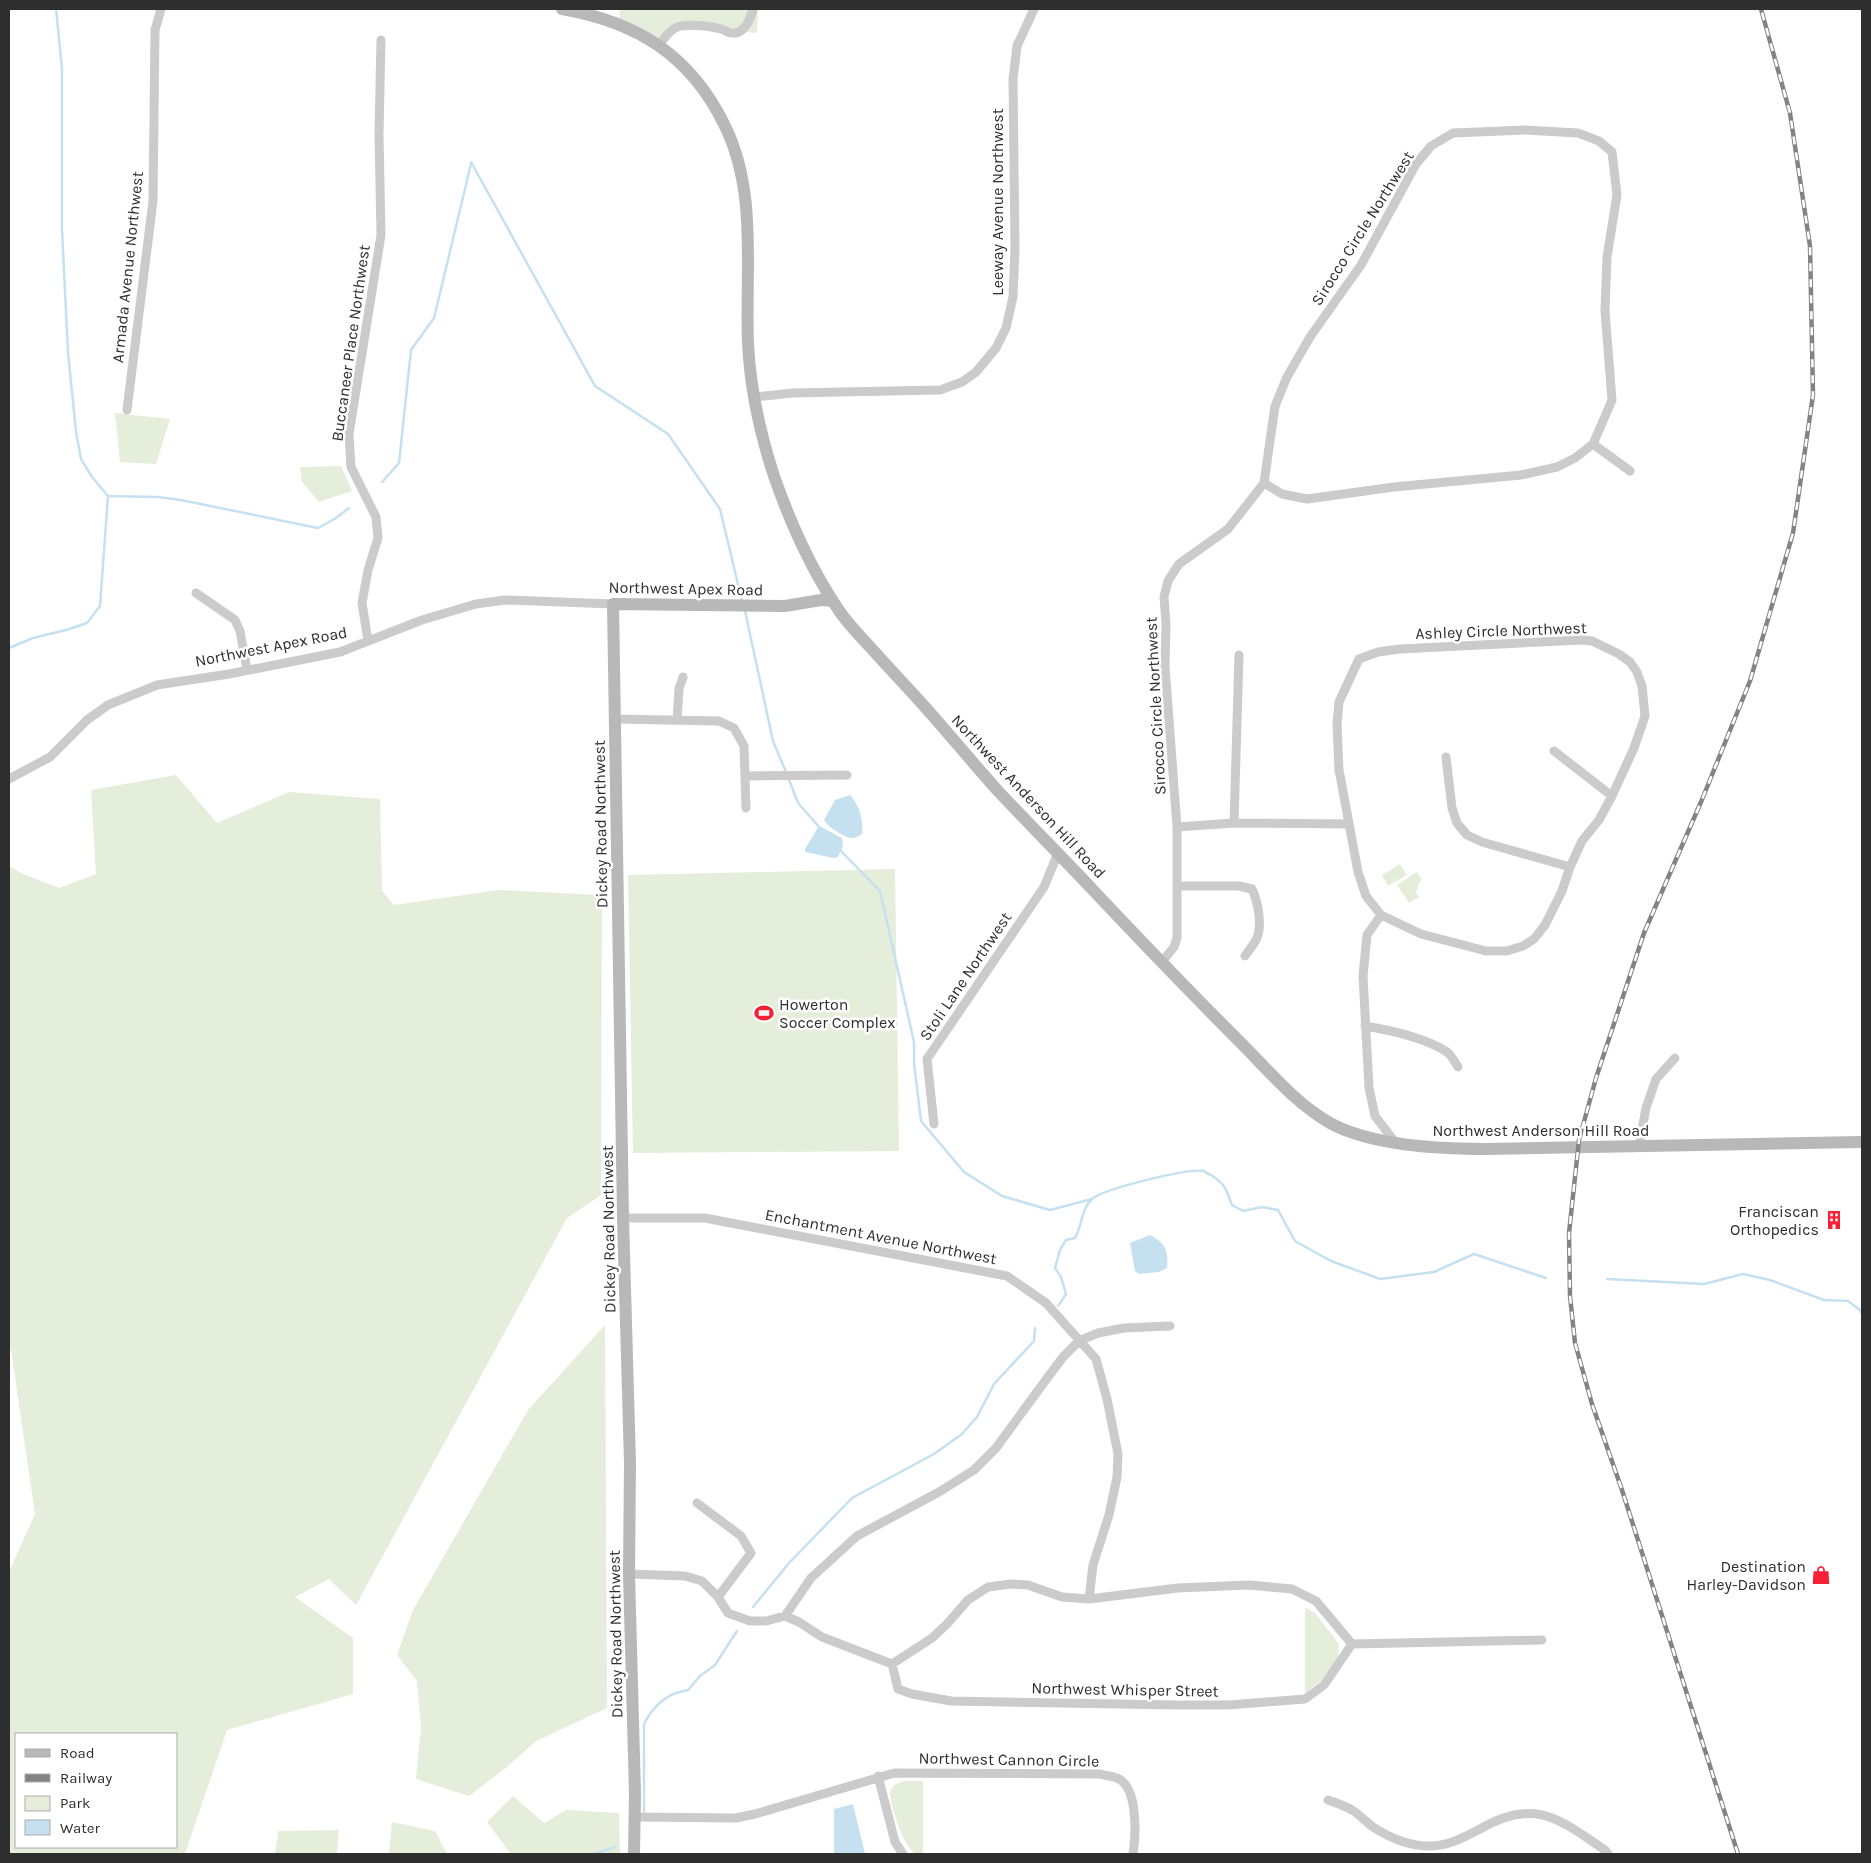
<svg xmlns="http://www.w3.org/2000/svg" width="1871" height="1863" font-family="Karla,sans-serif">
  <style>
    .green { fill: #e5eddb; fill-rule: evenodd }
    .water { fill: #c5e0ef }
    .lines { fill: none; stroke-linecap: round; stroke-linejoin: round }
    .stream { stroke: #c5e0ef; stroke-width: 2.5 }
    .street { stroke: #cbcbcb; stroke-width: 9 }
    .secondary { stroke: #b8b8b8; stroke-width: 12 }
    .rail-casing { stroke: #838383; stroke-width: 4.5 }
    .rail { stroke: #fff; stroke-width: 2.5; stroke-dasharray: 8; stroke-linecap: butt }
    .labels { text-anchor: middle; stroke-width: 5; stroke-linejoin: round; paint-order: stroke }
    .street-label { font-size: 16px; fill: #2e2e2e; stroke: #fff }
    .poi-label { font-size: 16px; fill: #2e2e2e; stroke: #fff; text-anchor: end }
  </style>
  <rect width="100%" height="100%" fill="#fff"/>
  <path class="green" d="M620 9H758L757 33 682 26 659 45 619 23Z
    M115 413 170 419 156 464 120 462Z
    M341 466 352 491 319 502 302 482 300 467Z
    M176 775 217 823 289 792 380 799 382 891 394 905 499 890 602 895 601 1195 567 1218 356 1605 329 1579 295 1597 353 1638V1694L227 1730 185 1854H9V1572L35 1514 11 1350H9V866L23 874 59 888 96 874 91 790ZM16 1734H176V1847H16Z
    M1400 864 1407 875 1388 886 1382 875Z
    M895 869 899 1151 633 1153 628 875Z
    M1417 872 1422 880 1419 883 1416 893 1419 897 1409 903 1397 885Z
    M605 1325 607 1708 536 1741 507 1767 469 1796 416 1779 421 1727 417 1681 397 1655 413 1610 528 1410Z
    M1305 1607 1315 1613 1339 1644 1338 1657 1323 1679 1305 1693Z
    M923 1781V1854H915C902 1842 892 1811 890 1793 894 1778 911 1781 923 1781Z
    M513 1796 544 1823 566 1810 619 1813 620 1854H511L487 1822Z
    M392 1822 435 1831 447 1854H389Z
    M339 1830 337 1854H275L278 1831Z"/>
  <path class="water" d="M850 795C859 804 864 821 862 834 860 835 856 838 854 838 846 839 828 827 824 820L835 800Z
    M819 826 842 838 843 846 838 857 834 858 805 852V849Z
    M1150 1235C1165 1243 1169 1250 1167 1268L1159 1272 1139 1274 1135 1271 1130 1243Z
    M853 1804 865 1854H834V1809Z"/>
  <g class="lines">
    <path class="stream" d="M471 162 595 386 668 434 720 509 742 601
      M382 482 399 463 411 350 434 318 471 164
      M108 496 158 497 181 500 318 528 336 518 349 508
      M745 611 773 741 786 772
      M9 648 33 638 66 630 87 623 100 606 108 496 92 477 81 459 76 432 68 352 62 230V68L56 9
      M788 777 798 803 821 829
      M840 850 880 891 914 1042V1063L921 1121 964 1172 1002 1196 1050 1210 1092 1199
      M1607 1279 1704 1284 1743 1274 1770 1280 1824 1300 1848 1301 1860 1310 1862 1314
      M1058 1306 1066 1294 1061 1277 1055 1268 1060 1250 1066 1240 1075 1238C1082 1227 1081 1209 1092 1199 1103 1189 1188 1168 1204 1171 1205 1172 1210 1175 1211 1175 1227 1186 1225 1188 1232 1205L1243 1211 1262 1207 1278 1210 1295 1241 1331 1261 1380 1279 1434 1272 1474 1254 1546 1278
      M753 1607 789 1563 852 1498 934 1454 962 1434 977 1417 994 1384 1034 1341 1035 1328
      M644 1811V1724C653 1706 667 1693 688 1690L700 1676 715 1665 737 1631
      M594 1854 615 1847"/>
    <path class="street" d="M659 45C664 39 668 32 675 28 685 23 710 26 721 29 725 30 728 33 732 33 744 35 751 18 753 9
      M754 397 793 393 940 390 962 382 976 372 996 348 1006 328 1013 297 1015 248 1013 79 1017 46 1034 9
      M127 410 153 201 155 30 161 9
      M1593 444 1630 471
      M196 593 235 620 240 631 247 670
      M1582 640 1592 641 1619 654 1630 662 1637 672 1642 686 1645 716 1634 748 1612 796 1599 820 1582 841 1570 867 1562 891 1545 925 1534 939 1523 946 1507 951H1486L1421 934 1381 915 1366 896 1358 872 1339 770 1337 724 1339 702 1359 659 1378 652 1400 649Z
      M368 641 362 603 368 570 378 538 376 517 351 467 349 434 381 235 379 134 381 40
      M615 719 719 721 734 728 744 746 746 808
      M677 720 679 689 683 677
      M1554 751 1612 796
      M1446 757 1452 808 1457 823 1467 835 1482 842 1570 867
      M745 776 847 775
      M9 779 50 757 87 720 108 705 157 685 229 674 340 652 422 620 476 604 505 600 613 604
      M1234 823 1239 655
      M1177 827 1234 823 1349 824
      M1178 886H1239L1252 889C1258 902 1263 927 1256 940 1253 946 1248 951 1245 956
      M1381 915 1367 935 1363 976 1369 1088 1375 1116 1395 1142
      M1161 963 1174 947 1177 938V827L1165 666 1166 623 1164 597 1168 581 1179 564 1228 529 1264 483 1275 406 1287 377 1310 337 1361 265 1416 164 1431 146 1453 133 1525 130 1578 133 1599 141 1612 152 1617 195 1607 257 1605 311 1612 400 1593 444 1575 458 1557 467 1521 475 1394 487 1307 499 1282 494 1264 483
      M1365 1026C1389 1030 1426 1038 1447 1052 1451 1055 1455 1062 1458 1067
      M934 1124 927 1059 1044 887 1058 853
      M1639 1146 1646 1108 1656 1079 1675 1058
      M623 1218H705L1007 1276 1046 1303 1096 1359 1107 1399 1118 1454 1117 1477 1109 1515 1093 1565 1089 1599
      M697 1503 741 1536 751 1553 718 1597
      M629 1574 685 1576 702 1581 718 1597 728 1613 750 1621H766L785 1616 799 1622 822 1637 892 1664 932 1638 947 1624 968 1600 988 1587 1011 1584 1028 1585 1062 1597 1089 1599 1178 1588 1249 1585 1292 1589 1316 1601 1352 1644 1542 1640
      M785 1616 811 1578 857 1536 939 1492 974 1470 996 1448 1045 1381 1063 1357 1079 1341 1098 1333 1124 1328 1170 1326
      M892 1664 898 1689 912 1694 951 1701 1177 1705H1229L1305 1699 1324 1685 1352 1644
      M878 1776 895 1842 903 1854
      M1328 1800C1336 1803 1345 1806 1352 1810 1360 1815 1366 1822 1373 1827 1390 1838 1406 1845 1426 1846 1446 1847 1463 1838 1480 1829 1535 1797 1559 1819 1605 1850L1608 1854
      M635 1817 736 1818 755 1814 894 1773 1100 1774C1106 1776 1114 1776 1119 1779 1138 1789 1136 1836 1133 1854"/>
    <path class="secondary" d="M562 9C637 22 690 55 724 124 758 191 745 270 748 343 750 388 760 433 774 476 790 522 812 571 840 612 849 625 860 636 871 648 889 668 907 687 925 707 949 734 973 763 998 791 1029 824 1061 856 1092 889 1141 941 1191 993 1241 1043 1269 1071 1295 1103 1330 1123 1372 1146 1439 1149 1486 1149L1862 1142
      M634 1854 635 1794 629 1574 630 1463 623 1218 613 604 785 606 821 600 833 601"/>
    <g class="rail-casing">
      <path id="rail" d="M1738 1854 1622 1490 1592 1404 1575 1343 1570 1296 1569 1233 1579 1140 1596 1078 1644 933 1701 802 1750 681 1793 533 1813 395 1810 246 1790 113 1761 9"/>
    </g>
    <use href="#rail" class="rail"/>
  </g>
  <defs>
    <g id="stadium-bare" transform="scale(1.5)"><path d="M0-5a6.5 5 0 1 0 0 10a6.5 5 0 1 0 0-10ZM-3.5-1.8h7v3.6h-7Z" fill="#f62037" stroke="#fff" stroke-width="2.5" paint-order="stroke"/></g>
    <g id="building-bare" transform="scale(1.5)"><path d="M-4-6H4V6H1V3H-1V6H-4ZM-2.5-4.3h1.7v1.8h-1.7ZM.8-4.3h1.7v1.8H.8ZM-2.5-1h1.7V.8h-1.7ZM.8-1h1.7V.8H.8Z" fill="#f62037" stroke="#fff" stroke-width="2.5" paint-order="stroke"/></g>
    <g id="shop-bare" transform="scale(1.5)"><path d="M-5-2.5h2.3a2.7 3.5 0 0 1 5.4 0H5L5.5 6h-11ZM-1.5-2.5h3a1.5 2.3 0 0 0-3 0Z" fill="#f62037" stroke="#fff" stroke-width="2.5" paint-order="stroke"/></g>
  </defs>
  <g fill-rule="evenodd">
    <use href="#stadium-bare" x="764" y="1013"/>
    <use href="#building-bare" x="1834" y="1220"/>
    <use href="#shop-bare" x="1821" y="1575"/>
  </g>
  <g class="labels">
    <g class="street-label">
      <text transform="translate(997 202) rotate(-90)" y="6">Leeway Avenue Northwest</text>
      <text transform="translate(1362 228) rotate(-58)" y="6">Sirocco Circle Northwest</text>
      <text transform="translate(127 267) rotate(-84)" y="6">Armada Avenue Northwest</text>
      <text transform="translate(350 343) rotate(-82)" y="6">Buccaneer Place Northwest</text>
      <text transform="translate(686 588) rotate(1)" y="6">Northwest Apex Road</text>
      <text transform="translate(1501 630) rotate(-2)" y="6">Ashley Circle Northwest</text>
      <text transform="translate(271 646) rotate(-11)" y="6">Northwest Apex Road</text>
      <text transform="translate(1155 706) rotate(-93)" y="6">Sirocco Circle Northwest</text>
      <text transform="translate(1029 796) rotate(47)" y="6">Northwest Anderson Hill Road</text>
      <text transform="translate(600 824) rotate(-91)" y="6">Dickey Road Northwest</text>
      <text transform="translate(965 976) rotate(-56)" y="6">Stoli Lane Northwest</text>
      <text x="1541" y="1136">Northwest Anderson Hill Road</text>
      <text transform="translate(608 1229) rotate(-91)" y="6">Dickey Road Northwest</text>
      <text transform="translate(881 1236) rotate(11)" y="6">Enchantment Avenue Northwest</text>
      <text transform="translate(615 1634) rotate(-91)" y="6">Dickey Road Northwest</text>
      <text transform="translate(1125 1689) rotate(1)" y="6">Northwest Whisper Street</text>
      <text transform="translate(1009 1759) rotate(1)" y="6">Northwest Cannon Circle</text>
    </g>
    <g class="poi-label">
      <text x="779" y="1010" text-anchor="start">Howerton<tspan x="779" dy="18">Soccer Complex</tspan></text>
      <text x="1819" y="1217">Franciscan<tspan x="1819" dy="18">Orthopedics</tspan></text>
      <text x="1806" y="1572">Destination<tspan x="1806" dy="18">Harley-Davidson</tspan></text>
    </g>
  </g>
  <rect width="1871" height="1863" fill="none" stroke="#2e2e2e" stroke-width="20"/>
  <rect x="15" y="1733" width="162" height="115" fill="#ffffff" stroke="#ababab"/>
  <rect x="25" y="1749" width="25" height="8" fill="#b8b8b8" stroke="#ababab"/>
  <text x="60" y="1758" font-size="15" fill="#2e2e2e">Road</text>
  <rect x="25" y="1774" width="25" height="8" fill="#838383" stroke="#ababab"/>
  <text x="60" y="1783" font-size="15" fill="#2e2e2e">Railway</text>
  <rect x="25" y="1796" width="25" height="15" fill="#e5eddb" stroke="#ababab"/>
  <text x="60" y="1808" font-size="15" fill="#2e2e2e">Park</text>
  <rect x="25" y="1820" width="25" height="15" fill="#c5e0ef" stroke="#ababab"/>
  <text x="60" y="1833" font-size="15" fill="#2e2e2e">Water</text>
</svg>
